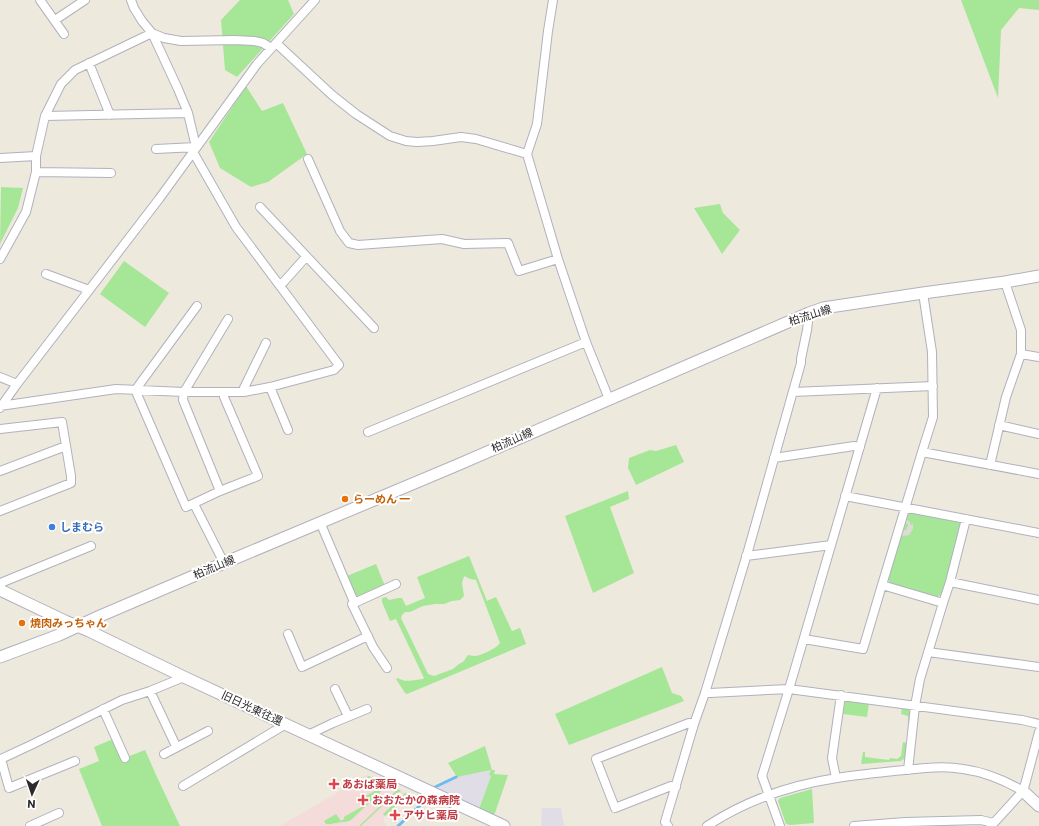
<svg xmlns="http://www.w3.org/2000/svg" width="1039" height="826" font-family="Commissioner,'Noto Sans JP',sans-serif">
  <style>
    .industrial { fill: #e1dde6 }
    .medical { fill: #f4dcda }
    .green { fill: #a6e697; fill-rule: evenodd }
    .plaza { fill: #dddbd4 }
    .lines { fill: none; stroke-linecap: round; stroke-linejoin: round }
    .stream { stroke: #6cbbf3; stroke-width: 3 }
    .street-casing { stroke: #b1b1bf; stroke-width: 10 }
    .secondary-casing { stroke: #b1b1bf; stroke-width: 13 }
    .street { stroke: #fff; stroke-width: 8 }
    .secondary { stroke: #fff; stroke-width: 11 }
    .food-dot { fill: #e8710a; stroke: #fff; stroke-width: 1.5 }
    .shop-dot { fill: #3f7fe0; stroke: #fff; stroke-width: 1.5 }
    .health-dot { fill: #e0444e; stroke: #fff; stroke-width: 1.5 }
    .labels { text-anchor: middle; stroke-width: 4; stroke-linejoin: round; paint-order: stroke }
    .street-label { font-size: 11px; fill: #2b2b2b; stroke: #fff }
    .food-label { font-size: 11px; font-weight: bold; fill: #c56008; stroke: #fff; text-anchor: start }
    .shop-label { font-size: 11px; font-weight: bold; fill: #366cbe; stroke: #fff; text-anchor: start }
    .health-label { font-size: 11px; font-weight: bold; fill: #be3a42; stroke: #fff; text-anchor: start }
  </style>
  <rect width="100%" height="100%" fill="#ede9dd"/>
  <path class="industrial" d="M491 770V776L479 809 436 788 457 777Z
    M542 808H561L564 826H541Z"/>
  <path class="medical" d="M367 775 408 794 383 819 386 826H280Z"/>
  <path class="green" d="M240 0H288L294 14 237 77 225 70 221 20Z
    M961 0H1039V10L1019 8 1001 30 998 98Z
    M246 86 262 111 283 103 307 154 268 182 251 187 220 168 209 142Z
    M1 187 23 188 18 208 0 244Z
    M720 204 723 213 740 230 722 254 694 208Z
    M124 261 169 293 145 327 100 294Z
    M676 445 684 462 636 485 628 468 629 458 650 450 656 451Z
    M628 491 629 499 610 507 634 573 593 593 565 516Z
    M912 512 958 521 960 524C956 548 949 572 941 595L936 597 890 583 888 579 908 515Z
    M469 556 487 601 496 597 512 631 520 628 526 644 407 694 405 693 396 679 398 678C405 683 415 680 423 679L424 678 396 619 390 621 382 602V598L386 597 389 600 398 598H402L406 606 425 598 417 577ZM464 576 470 579 476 580 500 643C497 648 481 656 474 656 473 656 469 655 468 655L463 662 459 664 453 669 434 676 428 674 401 618 402 615 405 612H410L423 606 435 604H444L452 601 460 600 464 596 462 583Z
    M376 564 385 586 360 597 355 595 347 576Z
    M662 667 672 693 681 696 684 701 569 745 555 714Z
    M848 700 869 703 867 717 843 714 845 703Z
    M902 708 909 709 911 712 909 725 908 724V716L901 714Z
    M113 739 122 759 145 750 157 777 180 826H102L79 769 99 761 94 747Z
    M903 742 907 743 905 758 901 761 861 764 863 752H865V757L889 760 890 758 897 759 901 756Z
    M485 746 492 770H495L494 774 508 775 495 813 492 815 479 809 491 776 489 775 491 770 457 777 448 763Z
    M369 776 385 783 386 787 351 820C345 823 343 821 337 823 332 823 331 825 326 824L324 821 336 814 341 821 344 819V817L368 803 364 797 378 789 373 782 371 783 367 777Z
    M398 789 401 791 395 794 361 826H359Z
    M812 789 814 823 790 825 786 824 778 801 780 798Z
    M405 793 408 794 385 816 383 814 398 800 396 798 402 796Z"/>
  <path class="plaza" d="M906 520 909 521 911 525 913 524V529L909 535 904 536 901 535 903 530H906L908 526V524L905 523Z"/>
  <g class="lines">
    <path class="stream" d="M433 788 456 777
      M398 826 428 798"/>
    <g class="street-casing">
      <path id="street" d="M40 0 64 34
        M131 0 134 8 142 21 152 33 164 38 181 41 235 40 254 41 263 43 271 48
        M553 0 548 31 537 124 527 154 558 259 586 342 609 399
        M55 20 85 0
        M276 43 332 95 356 114 390 136 406 141 417 142 433 141 461 137 476 139 527 154
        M89 63 110 115
        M45 116 188 113
        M0 158 36 156
        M308 159 340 231 349 243 358 245 442 239 464 244 508 243 519 271 558 259
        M36 172 111 173
        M260 207 374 328
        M0 259 26 212 36 172V156L45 116 61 84 75 70 152 33 178 89 188 113 196 147 156 149
        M46 274 89 290
        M280 286 306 257
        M197 306 139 385 136 390 137 394 186 507 220 491 258 476 224 397V392
        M1021 354 1039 357
        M0 377 17 384
        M270 387 288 430
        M244 392V388L266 343
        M793 392 933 386
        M0 406 116 389 184 392H244L270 387 334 370 339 365 236 227 193 152
        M0 408 17 384 159 199 257 64 315 0
        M999 425 1039 434
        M0 429 62 422 71 476V483L0 511
        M368 432 586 342
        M922 452 933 417 932 352 923 293
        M774 458 854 446 860 447
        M990 465 1006 397 1021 354V330L1005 282
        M0 471 66 446
        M220 491 183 400 184 392 228 319
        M845 496 1039 533
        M194 504 224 563
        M320 522 354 602
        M746 556 831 545
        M950 582 1039 600
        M0 587 3 582 91 546
        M943 603 882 585 922 452 1039 474
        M288 634 302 667 368 636
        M804 639 863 649 882 585
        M928 652 1039 667
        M387 668 373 647 352 604 396 584
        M335 689 348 716
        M150 691 176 746
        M705 693H710L789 689 1022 720 1039 724
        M103 709 125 758
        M308 735 333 723 367 709
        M164 754 208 731
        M75 761 9 788 1 759 31 745 122 700 150 691 184 677
        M908 770 915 706 920 679 943 603 950 582 966 519
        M836 778 832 758 841 695
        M183 786 286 724
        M676 787 671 786 615 808 596 759 689 723 694 724
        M30 826 59 813
        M668 826 665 822 694 724 705 693 748 551 801 363V359L807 330 809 313
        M707 826C745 801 791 785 837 778 855 775 875 773 894 771 916 769 941 765 963 769 985 772 1004 780 1023 791
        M780 826 762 776 789 689 877 388
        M854 826 905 822 981 820 993 823
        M991 826 1023 791 1026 781 1039 732"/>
    </g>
    <g class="secondary-casing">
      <path id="secondary" d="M0 590 65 621 89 631 184 677 504 826
        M0 657 59 635 100 616 224 563 455 466 809 313 823 308 923 293 1005 282 1039 276
        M1023 791 1039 806"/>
    </g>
    <use href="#street" class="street"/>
    <use href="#secondary" class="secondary"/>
  </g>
  <g class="food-dot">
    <circle cx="345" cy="499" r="4"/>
    <circle cx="22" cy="623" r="4"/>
  </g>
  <circle class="shop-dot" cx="52" cy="527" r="4"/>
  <g class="health-dot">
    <path d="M332 778h4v4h4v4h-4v4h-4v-4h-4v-4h4z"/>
    <path d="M361 794h4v4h4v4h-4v4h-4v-4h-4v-4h4z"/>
    <path d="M393 809h4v4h4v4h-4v4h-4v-4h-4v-4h4z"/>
  </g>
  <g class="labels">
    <g class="street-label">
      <text transform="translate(810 315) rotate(-18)" y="4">柏流山線</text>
      <text transform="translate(512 440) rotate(-24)" y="4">柏流山線</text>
      <text transform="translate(214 567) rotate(-23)" y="4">柏流山線</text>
      <text transform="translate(252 708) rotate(25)" y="4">旧日光東往還</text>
    </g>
    <g class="food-label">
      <text x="353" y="503">らーめん 一</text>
      <text x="30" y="627">焼肉みっちゃん</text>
    </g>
    <g class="shop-label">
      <text x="60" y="531">しまむら</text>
    </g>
    <g class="health-label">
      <text x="342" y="788">あおば薬局</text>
      <text x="372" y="804">おおたかの森病院</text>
      <text x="403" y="819">アサヒ薬局</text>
    </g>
  </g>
  <g transform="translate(32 794) rotate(183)" stroke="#ffffff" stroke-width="3" paint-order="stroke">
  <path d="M0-3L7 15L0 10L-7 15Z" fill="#2b2b2b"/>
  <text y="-6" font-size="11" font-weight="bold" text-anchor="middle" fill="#2b2b2b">N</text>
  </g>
</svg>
